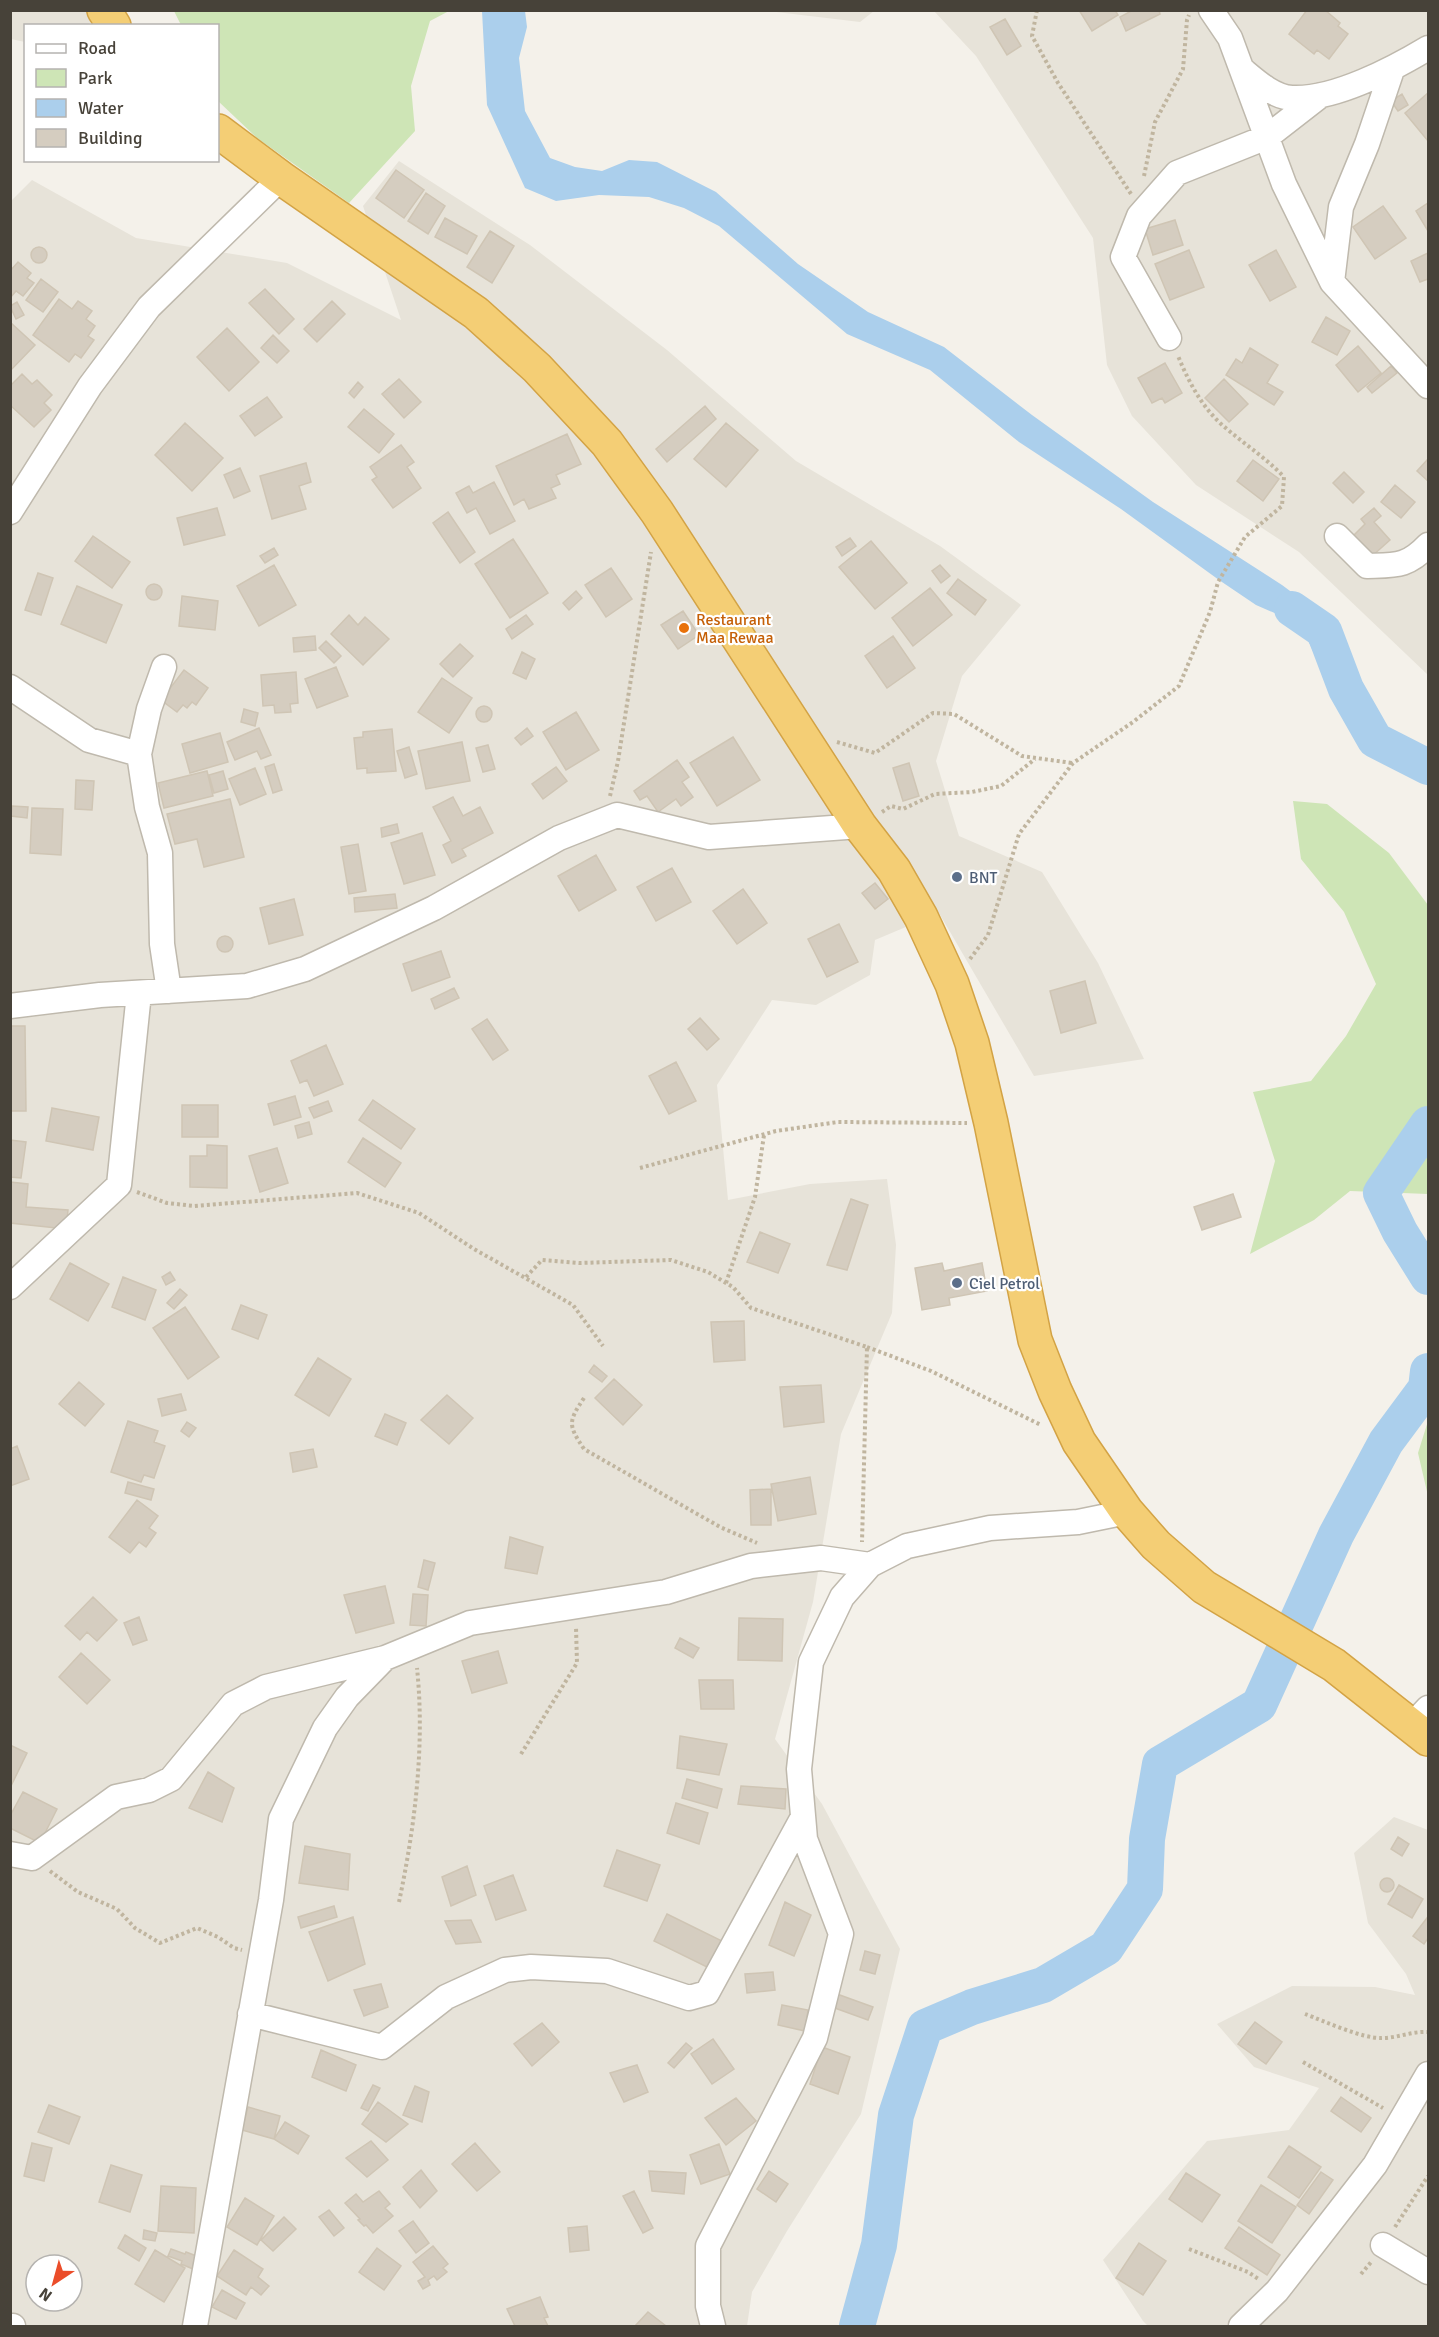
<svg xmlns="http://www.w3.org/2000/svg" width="1439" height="2337" font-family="Signika,sans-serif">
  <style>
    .residential { fill: #e7e3d9; fill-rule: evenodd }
    .green { fill: #cee5b6 }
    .water { fill: #abcfec }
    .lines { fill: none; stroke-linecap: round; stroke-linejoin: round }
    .river { stroke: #abcfec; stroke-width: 36 }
    .building { fill: #d5cdc0; stroke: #cfc5b4; stroke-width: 1.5 }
    .minor-casing { stroke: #bfb9ad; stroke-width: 27 }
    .highway-casing { stroke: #d3a345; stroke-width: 36 }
    .path { stroke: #c0b59f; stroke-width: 4; stroke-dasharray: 3 3; stroke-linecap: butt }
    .minor { stroke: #fff; stroke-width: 24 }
    .highway { stroke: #f4ce75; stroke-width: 33 }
    .food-dot { fill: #e8710a; stroke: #fff; stroke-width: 2 }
    .service-dot { fill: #5c6f8a; stroke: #fff; stroke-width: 2 }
    .labels { text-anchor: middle; stroke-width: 4.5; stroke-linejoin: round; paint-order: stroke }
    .food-label { font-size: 16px; fill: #c56008; stroke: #fff; text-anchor: start }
    .service-label { font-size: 16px; fill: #4e5e75; stroke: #fff; text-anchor: start }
  </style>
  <rect width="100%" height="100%" fill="#f4f1ea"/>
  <path class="residential" d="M10 11H94L89 25 26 26 25 42 11 39Z
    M768 11H874L860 22Z
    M934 11H1428V675L1299 552 1196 485 1132 416 1107 365 1093 238 976 56Z
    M399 161 530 245 667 350 796 461 940 546 1021 605 962 676 936 761 959 836 1042 872 1098 963 1144 1059 1034 1076 939 913 875 940 870 975 816 1005 772 1000 717 1085 728 1200 810 1184 887 1179 896 1245 892 1313 841 1434 813 1602 775 1739 822 1804 900 1949 861 2114 787 2231 752 2292 747 2326H11V201L32 180 136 238 287 263 401 320 363 206ZM36 2265H72V2301H36Z
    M1394 1817 1428 1830V2326H1148L1143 2321 1103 2260 1207 2141 1289 2130 1319 2088 1254 2067 1217 2024 1292 1986 1375 1987 1415 1995 1406 1974 1368 1923 1354 1853Z"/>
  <path class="green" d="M174 11H449L430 21 411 86 415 131 349 203 257 138 218 101V26L181 25Z
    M1293 801 1327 804 1389 853 1428 905V1194L1350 1191 1314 1220 1250 1254 1275 1161 1253 1092 1311 1081 1346 1036 1376 984 1344 912 1301 859Z
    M1428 1421V1496L1418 1453Z"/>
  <path class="water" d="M482 11H525L527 27 519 58 525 111 550 158 575 167 602 171 629 160 657 162 716 192 798 264 868 312 944 347 1032 415 1153 502 1282 585 1313 608 1340 635 1313 651 1300 624 1256 605 1219 580 1121 509 1019 442 930 370 847 334 719 226 684 208 649 197 599 195 556 201 525 188 487 105Z"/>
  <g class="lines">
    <path class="river" d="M1292 609 1324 631 1346 689 1375 740 1428 767
      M1428 1124 1381 1193 1400 1232 1428 1277
      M857 2326 879 2245 896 2115 925 2027 972 2007 1043 1985 1106 1948 1145 1889 1147 1839 1160 1764 1259 1705 1336 1535 1386 1442 1426 1388 1428 1371"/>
  </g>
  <path class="building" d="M1079 10H1115L1118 15 1092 31Z
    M1133 10H1159L1160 14 1126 31 1120 17Z
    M1307 10H1325L1340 23 1338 26 1348 34 1329 59 1317 50 1314 54 1289 34Z
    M1005 19 1021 46 1007 55 990 27Z
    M1428 93V141L1405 113Z
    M1402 94 1408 105 1398 111 1391 101Z
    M396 170 424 190 404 218 376 198Z
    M426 193 445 206 428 234 408 221Z
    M1428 203V231L1416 211Z
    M1383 206 1406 238 1375 259 1353 227Z
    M445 218 477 236 467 254 435 237Z
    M1175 220 1183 245 1153 255 1145 229Z
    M490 231 514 246 492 283 467 267Z
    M31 255a8 8 0 1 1 16 0a8 8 0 1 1-16 0Z
    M1189 250 1204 287 1170 300 1155 264Z
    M1276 250 1296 287 1270 301 1249 265Z
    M1428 253V279L1420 282 1411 261Z
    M18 262 31 273 27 278 34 283 23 296 16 291 10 298V271Z
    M41 279 58 292 43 312 26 300Z
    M265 289 294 319 279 334 249 303Z
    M59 299 72 309 78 301 92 311 86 319 95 326 88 336 94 340 81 358 75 354 69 362 33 335Z
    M332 301 345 314 317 342 304 329Z
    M17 302 24 315 16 319 10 306Z
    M1326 317 1350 331 1337 355 1312 342Z
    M10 322 35 345 10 371Z
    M227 328 259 362 229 391 197 357Z
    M273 335 289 351 277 363 261 348Z
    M1358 346 1381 373 1358 392 1336 365Z
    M1250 348 1278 365 1267 383 1283 392 1274 405 1226 375 1236 359 1242 363Z
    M1165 363 1182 393 1165 403 1162 398 1152 403 1138 378Z
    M1391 366 1397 373 1372 393 1367 387Z
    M22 374 32 384 37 380 52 395 44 403 51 410 34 427 10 405V386Z
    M399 379 421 402 404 418 382 394Z
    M1224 379 1248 404 1229 422 1205 398Z
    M358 382 363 387 354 398 349 393Z
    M267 397 282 417 255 436 240 416Z
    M705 406 716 419 667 462 656 449Z
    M364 409 394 434 379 453 348 427Z
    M185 423 223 458 192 491 155 455Z
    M726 423 758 450 726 487 694 459Z
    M567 434 581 464 556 475 560 484 551 488 556 498 529 509 524 499 514 505 496 466Z
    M401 445 414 462 407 467 421 488 393 508 372 480 377 477 370 467Z
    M1428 459V481L1417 471Z
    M1253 460 1279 479 1263 501 1237 481Z
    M306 463 311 482 299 486 306 509 272 519 260 476Z
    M240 468 250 491 234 498 224 475Z
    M1344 472 1364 492 1353 503 1333 483Z
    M494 482 515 521 490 534 476 508 467 513 456 493 469 486 473 493Z
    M1395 485 1415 502 1401 518 1381 502Z
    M217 508 225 535 184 545 177 518Z
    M1374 508 1381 516 1374 522 1390 540 1371 557 1353 536 1365 524 1361 519Z
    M448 512 475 552 460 563 433 523Z
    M93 536 130 562 112 588 75 561Z
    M850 538 856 546 842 556 836 547Z
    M513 539 548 593 510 618 475 564Z
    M871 541 907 583 875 609 839 567Z
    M274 548 278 555 265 563 260 556Z
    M274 565 296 605 259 626 237 586Z
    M940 565 950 576 941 583 932 571Z
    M611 568 632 599 606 617 585 585Z
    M38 573 53 578 41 615 25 610Z
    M958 579 986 600 975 615 947 593Z
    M146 592a8 8 0 1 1 16 0a8 8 0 1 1-16 0Z
    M77 586 122 605 106 643 61 624Z
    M930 588 952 615 913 646 892 618Z
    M576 591 582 598 569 610 563 603Z
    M182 596 218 601 215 630 179 626Z
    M683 611 699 635 678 649 661 625Z
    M349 615 358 625 365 617 389 639 363 665 331 634Z
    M526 615 533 624 512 639 506 629Z
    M315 636 316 650 294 652 293 638Z
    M893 636 915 668 887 688 865 656Z
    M326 641 341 656 334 663 319 648Z
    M460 644 473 656 453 677 440 664Z
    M522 652 535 659 526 679 513 673Z
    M336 667 348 696 317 708 305 679Z
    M184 670 208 688 196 705 192 702 187 708 183 705 177 712 161 700Z
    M296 672 298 703 290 704 291 712 275 713 274 705 263 706 261 675Z
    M442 678 472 698 449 733 418 712Z
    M476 714a8 8 0 1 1 16 0a8 8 0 1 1-16 0Z
    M244 709 258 713 255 726 241 722Z
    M576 712 599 750 566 770 543 732Z
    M259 728 271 755 261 759 257 751 235 760 227 742Z
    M527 728 533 736 521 745 515 738Z
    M392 729 396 771 367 773V768L357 769 354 738 363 737V732Z
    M220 733 228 762 190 773 182 744Z
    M733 737 760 780 717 806 690 763Z
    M462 742 470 781 426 789 418 751Z
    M488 745 495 769 483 772 476 748Z
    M409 747 417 774 405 778 397 751Z
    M677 760 689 777 682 782 693 797 681 806 676 799 658 812 647 796 640 800 634 791Z
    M909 763 919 796 903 801 893 768Z
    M274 764 282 790 273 793 265 767Z
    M556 767 567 781 543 799 532 784Z
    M255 768 266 794 240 805 229 779Z
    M207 771 213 796 164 808 158 783Z
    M223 771 228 789 214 793 209 775Z
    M76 780 94 781 92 810 75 809Z
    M453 797 463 816 480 807 493 833 462 849 466 856 452 863 443 845 451 841 433 807Z
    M230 799 244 857 204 867 197 839 175 844 167 814Z
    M12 806 28 807 27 818 11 816Z
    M32 808 63 809 61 855 30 853Z
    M397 824 399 833 382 837 381 828Z
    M422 833 435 875 404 884 391 843Z
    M358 844 366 891 349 894 341 847Z
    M596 855 616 890 579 911 558 876Z
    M672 868 691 902 656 921 637 887Z
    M875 883 888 899 875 909 862 893Z
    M743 889 767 923 737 944 713 911Z
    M395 894 397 908 355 912 354 898Z
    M294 899 303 935 269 944 260 908Z
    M839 924 858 962 827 977 808 939Z
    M217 944a8 8 0 1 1 16 0a8 8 0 1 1-16 0Z
    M441 951 450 977 412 991 403 964Z
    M1085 981 1096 1023 1061 1033 1050 991Z
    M454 988 459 998 435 1009 431 999Z
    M700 1018 719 1039 707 1050 688 1029Z
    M487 1019 508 1050 493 1060 472 1029Z
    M10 1026H25L26 1111H10Z
    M326 1045 343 1084 314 1096 307 1080 300 1083 291 1061Z
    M676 1062 696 1101 669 1114 649 1076Z
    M295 1096 301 1117 274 1125 268 1104Z
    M373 1100 415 1129 401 1149 359 1120Z
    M328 1101 332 1111 314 1118 309 1108Z
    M182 1105H218V1137H182Z
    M52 1108 99 1117 93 1150 46 1141Z
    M309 1122 312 1134 298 1138 295 1126Z
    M363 1138 401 1163 385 1187 348 1162Z
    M10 1140 26 1142 21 1178 10 1177Z
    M207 1145 227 1146V1188L190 1187V1156H207Z
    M277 1148 288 1183 260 1192 249 1156Z
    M10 1182 28 1184 26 1207 68 1210 66 1229 10 1223Z
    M1233 1194 1241 1217 1202 1230 1194 1207Z
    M851 1199 868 1205 847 1270 827 1265Z
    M760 1232 790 1244 778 1273 747 1262Z
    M70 1263 109 1284 88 1321 50 1299Z
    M942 1263 944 1271 982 1263 987 1291 949 1298 950 1305 922 1310 915 1268Z
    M170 1272 175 1280 166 1285 162 1277Z
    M123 1277 156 1290 145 1320 112 1307Z
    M180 1289 187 1295 174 1309 167 1303Z
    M241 1305 267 1315 258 1339 232 1329Z
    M185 1307 219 1357 188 1379 153 1328Z
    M744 1321 745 1360 714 1362 711 1322Z
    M318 1358 351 1379 329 1416 295 1395Z
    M594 1365 607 1376 602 1382 589 1372Z
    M614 1379 642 1405 623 1425 595 1398Z
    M79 1382 104 1404 85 1426 59 1404Z
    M821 1385 824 1422 784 1427 780 1387Z
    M181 1394 186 1410 162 1416 158 1399Z
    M447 1395 473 1418 449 1444 421 1420Z
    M385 1414 406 1423 397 1445 375 1436Z
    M128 1421 158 1431 154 1442 165 1446 154 1478 144 1475 141 1482 111 1472Z
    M187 1422 196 1428 189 1437 181 1431Z
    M17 1446 29 1479 10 1486V1449Z
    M313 1449 317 1467 293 1472 290 1453Z
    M810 1477 816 1514 778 1521 771 1484Z
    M128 1482 154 1489 151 1500 125 1493Z
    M771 1489V1525H751L750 1490Z
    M137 1500 158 1516 149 1528 156 1533 146 1547 139 1542 130 1553 109 1537Z
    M510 1537 543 1547 537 1574 505 1568Z
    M424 1560 435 1563 428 1590 418 1587Z
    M385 1586 394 1623 356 1633 344 1595Z
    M413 1594 428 1595 426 1626 410 1625Z
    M93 1597 117 1620 97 1641 87 1632 80 1640 65 1626Z
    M139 1617 147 1640 133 1645 124 1623Z
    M739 1618 783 1619 782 1661 738 1660Z
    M680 1638 699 1648 693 1658 675 1648Z
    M498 1651 507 1683 472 1693 462 1661Z
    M81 1653 110 1680 87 1704 59 1677Z
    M699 1680H733L734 1709H701Z
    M680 1736 727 1744 719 1775 677 1768Z
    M10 1745 27 1753 10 1788Z
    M208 1772 234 1788 222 1822 189 1808Z
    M687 1779 722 1789 717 1808 682 1798Z
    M741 1786 786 1789 785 1809 738 1804Z
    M23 1792 57 1809 40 1843 10 1828V1816Z
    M676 1803 708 1813 699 1844 667 1833Z
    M1398 1837 1409 1844 1402 1856 1391 1849Z
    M305 1846 350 1854 348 1890 299 1883Z
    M617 1850 660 1865 647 1901 604 1886Z
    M467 1866 476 1895 451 1906 442 1877Z
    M513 1875 526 1910 496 1920 484 1886Z
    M1380 1885a7 7 0 1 1 14 0a7 7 0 1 1-14 0Z
    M1399 1885 1423 1899 1412 1918 1388 1904Z
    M785 1902 811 1915 794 1956 769 1945Z
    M334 1906 337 1917 301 1928 298 1917Z
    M667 1914 722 1941 709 1968 654 1941Z
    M353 1917 365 1964 328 1981 309 1932Z
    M1427 1918 1428 1919V1938L1424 1944 1413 1936Z
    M471 1920 481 1942 456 1944 445 1921Z
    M865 1951 880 1955 875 1974 860 1970Z
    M773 1972 775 1990 747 1993 745 1974Z
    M381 1984 388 2007 364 2016 354 1990Z
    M837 1994 873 2007 868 2020 832 2007Z
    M782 2005 808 2010 805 2031 778 2025Z
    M1255 2022 1282 2042 1266 2064 1238 2044Z
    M542 2023 559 2042 532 2066 514 2044Z
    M713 2039 734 2069 712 2084 691 2054Z
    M686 2043 692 2048 674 2068 668 2063Z
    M822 2047 850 2057 838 2094 810 2084Z
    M321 2050 356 2065 346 2091 312 2077Z
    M637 2065 648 2092 624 2102 610 2073Z
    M373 2085 380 2088 368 2111 361 2108Z
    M415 2086 429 2092 422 2122 403 2115Z
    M1341 2097 1371 2118 1361 2132 1331 2111Z
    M736 2098 756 2121 726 2145 705 2118Z
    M378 2102 408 2124 386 2142 362 2124Z
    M49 2105 80 2117 69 2144 38 2132Z
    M248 2107 280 2116 274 2139 242 2130Z
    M285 2122 309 2136 298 2154 274 2139Z
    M371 2141 388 2160 367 2177 346 2158Z
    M32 2143 52 2148 44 2181 24 2176Z
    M475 2143 500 2172 477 2191 452 2164Z
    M719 2144 730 2174 701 2184 690 2155Z
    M1289 2146 1321 2167 1299 2198 1268 2177Z
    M111 2165 142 2175 130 2212 99 2202Z
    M421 2170 437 2191 420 2208 403 2187Z
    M649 2171 686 2173 684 2194 652 2191Z
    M769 2171 788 2184 776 2202 757 2189Z
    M1321 2172 1333 2180 1309 2214 1297 2205Z
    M1186 2173 1220 2195 1202 2222 1169 2199Z
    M1261 2185 1296 2207 1272 2243 1238 2221Z
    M161 2186 196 2188 194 2233 158 2231Z
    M379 2191 390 2204 385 2208 393 2216 373 2233 366 2225 364 2226 358 2220 360 2219 345 2203 356 2194 363 2202Z
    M634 2191 653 2228 643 2233 623 2196Z
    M245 2198 274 2216 257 2245 227 2227Z
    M329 2210 344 2228 334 2236 319 2217Z
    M284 2217 296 2229 273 2251 261 2240Z
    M413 2221 429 2243 416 2253 399 2231Z
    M587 2226 589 2250 570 2252 568 2228Z
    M1239 2227 1280 2255 1267 2275 1225 2248Z
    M144 2230 157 2233 155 2241 143 2239Z
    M125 2235 146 2248 139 2261 118 2248Z
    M1139 2243 1166 2261 1143 2295 1116 2278Z
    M433 2246 448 2264 443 2268 447 2272 437 2280 434 2276 428 2280 430 2285 423 2289 418 2281 425 2277 413 2262Z
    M377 2248 401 2266 384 2290 359 2272Z
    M171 2249 185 2254 186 2252 199 2257 193 2269 181 2264 182 2261 168 2256Z
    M155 2250 185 2268 164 2302 135 2284Z
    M234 2250 263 2269 258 2277 269 2286 261 2295 251 2287 246 2295 217 2276Z
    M222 2290 245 2303 236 2319 212 2307Z
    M540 2297 548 2317 544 2318 548 2326H515L507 2309Z
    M648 2312 666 2326H635Z"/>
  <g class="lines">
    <g class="minor-casing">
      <path id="minor" d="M1211 10 1230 38 1284 184 1332 282 1428 386
        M1244 71C1257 82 1274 97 1292 98 1334 100 1393 69 1428 48
        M1332 282 1341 207 1367 144 1392 70
        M1169 338 1123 257 1139 216 1177 173 1267 137 1321 95
        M10 512 90 386 149 307 281 178
        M1337 536 1367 566C1396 565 1407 567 1428 545
        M164 667 149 709 139 754 147 807 160 853 162 944 169 991
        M10 687 89 740 139 754
        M10 1006 100 995 247 986 305 969 434 908 559 838 617 815 709 837 860 826
        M10 1287 119 1185 139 993
        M1412 1725 1428 1708
        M10 1854 32 1858 116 1797 149 1790 171 1779 233 1704 266 1687 385 1658 470 1623 666 1592 751 1566 821 1558 870 1565
        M250 2014 382 2047 446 1997 505 1970 531 1967 607 1971 689 1998 707 1993 803 1817
        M1383 2245 1428 2272
        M10 2326H13
        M195 2326 271 1900 281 1819 325 1728 347 1697 385 1658
        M713 2326 708 2306V2246L815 2038 841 1934 805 1839 799 1769 811 1662 842 1597 870 1565 907 1546 990 1528 1078 1522 1127 1512
        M1241 2326 1277 2291 1375 2165 1428 2074"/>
    </g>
    <g class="highway-casing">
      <path id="highway" d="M104 10 114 26
        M218 131 281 178 476 313 537 368 607 443 657 512 860 826 894 870 921 917 952 984 972 1043 991 1123 1035 1340 1055 1391 1079 1442 1127 1512 1156 1545 1204 1587 1334 1665 1428 1739"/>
    </g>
    <path class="path" d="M1037 10 1032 36 1058 83 1131 194
      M1144 176 1155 122 1183 69 1187 20 1189 15
      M837 742 875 753 933 713 954 714 1022 756 1072 763
      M610 796 618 761 651 552
      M882 812 891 806 903 809 935 794 972 792 1001 786 1035 759
      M970 959 988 935 1019 834 1073 763 1133 722 1179 686 1210 612 1218 582 1245 537 1282 506 1284 477C1264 456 1241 442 1220 423 1200 404 1188 380 1178 356
      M640 1168 776 1131 838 1122 967 1123
      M137 1192 167 1203 194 1206 357 1193 419 1213 474 1249 573 1305 603 1346
      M526 1277 542 1260 580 1263 671 1260 708 1272 726 1283 733 1287 751 1308 867 1347 862 1542
      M726 1283 755 1197 764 1135
      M867 1347 931 1371 1041 1425
      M584 1398C568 1422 568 1425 584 1449L720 1527 757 1543
      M521 1754 577 1663 576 1627
      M50 1871 78 1892 117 1909 135 1928 160 1943 197 1928 218 1937 234 1948 242 1950
      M399 1902C415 1826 425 1745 417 1668
      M1305 2014C1324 2021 1363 2039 1382 2038 1398 2038 1412 2031 1428 2032
      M1303 2062 1383 2108
      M1395 2227 1428 2176
      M1189 2249 1248 2272 1260 2280
      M1361 2274 1372 2261"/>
    <use href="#minor" class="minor"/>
    <use href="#highway" class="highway"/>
  </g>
  <circle class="food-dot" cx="684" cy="628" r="6"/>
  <g class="service-dot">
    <circle cx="957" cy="877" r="6"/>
    <circle cx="957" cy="1283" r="6"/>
  </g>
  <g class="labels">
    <g class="food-label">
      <text x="696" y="625">Restaurant<tspan x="696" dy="18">Maa Rewaa</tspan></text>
    </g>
    <g class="service-label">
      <text x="969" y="883">BNT</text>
      <text x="969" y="1289">Ciel Petrol</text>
    </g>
  </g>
  <rect width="1439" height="2337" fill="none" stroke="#474239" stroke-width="24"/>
  <rect x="24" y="24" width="195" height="138" fill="#ffffff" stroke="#b5b3b0" stroke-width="1.5"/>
  <rect x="36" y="44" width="30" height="9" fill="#ffffff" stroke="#b5b3b0" stroke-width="1.5"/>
  <text x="78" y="54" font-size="18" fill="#474239">Road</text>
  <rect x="36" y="69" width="30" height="18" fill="#cee5b6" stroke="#b5b3b0" stroke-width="1.5"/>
  <text x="78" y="84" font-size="18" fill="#474239">Park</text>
  <rect x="36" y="99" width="30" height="18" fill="#abcfec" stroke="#b5b3b0" stroke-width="1.5"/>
  <text x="78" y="114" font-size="18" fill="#474239">Water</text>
  <rect x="36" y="129" width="30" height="18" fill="#d5cdc0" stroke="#b5b3b0" stroke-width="1.5"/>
  <text x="78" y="144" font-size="18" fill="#474239">Building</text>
  <g transform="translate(54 2283) rotate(216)"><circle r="28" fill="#ffffff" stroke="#b5b3b0" stroke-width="1.5"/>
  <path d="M0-4.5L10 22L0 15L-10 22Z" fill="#eb4d2a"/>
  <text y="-9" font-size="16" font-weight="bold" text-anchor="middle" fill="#474239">N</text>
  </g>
</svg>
